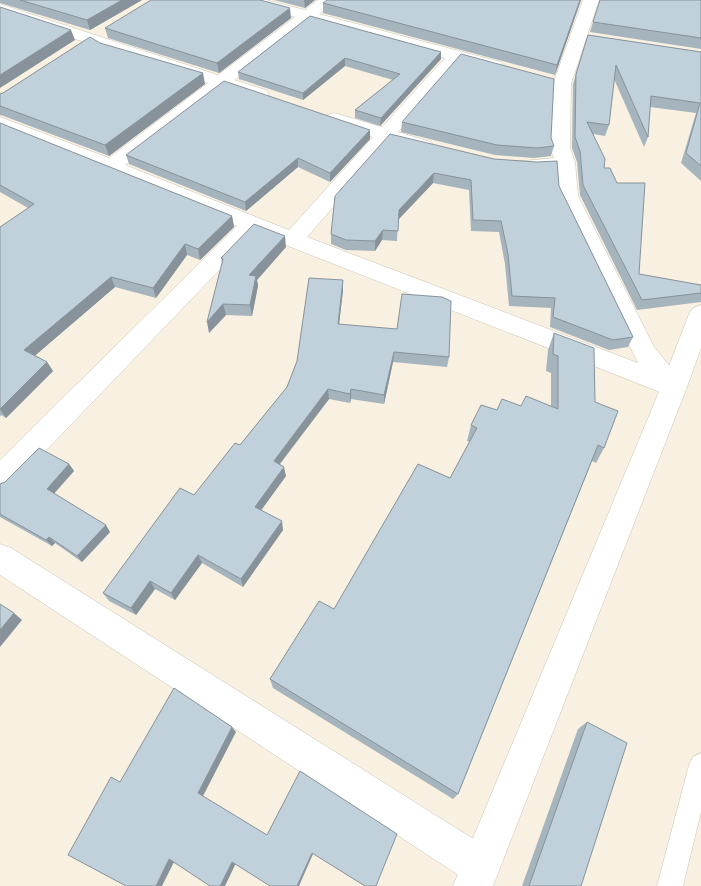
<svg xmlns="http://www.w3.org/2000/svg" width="701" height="886" font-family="Lato,sans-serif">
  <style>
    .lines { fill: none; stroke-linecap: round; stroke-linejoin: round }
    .lane-casing { stroke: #ccc4b4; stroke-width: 1 }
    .street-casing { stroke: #ccc4b4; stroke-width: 1 }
    .secondary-casing { stroke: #ccc4b4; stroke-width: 1 }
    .lane { fill: #fff; fill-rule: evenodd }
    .street { fill: #fff; fill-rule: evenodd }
    .secondary { fill: #fff; fill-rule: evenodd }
    .wall { fill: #a6b4bd }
    .shaded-wall { fill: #87929a }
    .building { fill: #c1d1dc; stroke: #87929a }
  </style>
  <rect width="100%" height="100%" fill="#f8f0e0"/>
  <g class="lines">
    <g class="lane-casing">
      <path id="lane" d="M701 753V812L683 886H657L689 765 693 757Z"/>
    </g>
    <g class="street-casing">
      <path id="street" d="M240 0H266L305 10 318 0H336L319 14 501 62 504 66 501 70 495 71 459 62 398 132 431 142 434 146 431 150 424 152 390 142 307 237 638 363 558 196 556 169 540 172 513 170 510 166 513 162 554 158 550 148 553 84 583 0H599L571 84 570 148 575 162 578 196 654 347 687 387 683 394 674 397 665 394 255 233 10 488 0 491V460L237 226 0 130V117L109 158 208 83 0 14V4L218 75 295 17 243 3ZM310 21 445 58 382 127 334 113 327 115 325 119 327 123 373 137 289 230 125 165 224 88 260 99 266 98 269 94 266 90 234 80Z
        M0 544 11 548 494 852 500 866 494 880 480 886 466 880 0 575Z"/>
    </g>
    <g class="secondary-casing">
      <path id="secondary" d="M701 305V348L687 387 493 886H453L661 387 689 314 693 308Z"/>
    </g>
    <use href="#lane" class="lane"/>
    <use href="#street" class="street"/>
    <use href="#secondary" class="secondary"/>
  </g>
  <path class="wall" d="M0 0H142L90 30 0 3Z
    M274 0H315L305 8Z
    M581 0 555 75 323 13V3Z
    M701 0V49L590 32 593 22Z
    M310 16 441 52V59L380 126 355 118V110L393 80 345 66 303 100 239 79 238 72Z
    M291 18 219 73 108 38 105 28Z
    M588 35 701 52V181L681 163 696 113 650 107 648 137 644 147 614 79 609 125 605 136 593 134 639 274 701 285V302L637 310 580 195 577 162 572 148 573 84Z
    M100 43 205 84 109 156 1 115 0 116V94L3 93Z
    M402 122 551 138 554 146 551 156 534 158 495 155 401 132Z
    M0 123 232 216 234 227 200 260 187 255 156 298 115 287 35 355 47 362 53 371 6 418 1 415 0 417V227L28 208 0 192Z
    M390 134 559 186 633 337 628 347 609 350 550 327 551 308 509 306 505 264 499 232 471 231 469 190 433 183 398 220 397 241 382 240 375 251 346 250 331 244V234Z
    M370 139 330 182 298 167 246 211 129 164 126 155Z
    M286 247 257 280 258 286 252 316 226 315 209 333 222 263 221 258Z
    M343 290 339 324 449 357 447 367 393 362 384 404 351 399 350 403 329 399 280 464 286 476 261 510 283 530 243 587 202 563 175 600 155 589 136 615 109 601 103 593 194 495 240 445 287 387Z
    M554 333 595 402 604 448 596 463 592 461 458 794 453 799 273 688 270 679 334 609 450 478 470 442 467 441 471 425 497 410 521 406H551V373L546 371 548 350Z
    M69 464 74 471 54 493 110 532 82 562 55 543 52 546 0 517V484Z
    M587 722 581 886H522L578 729Z"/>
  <path class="shaded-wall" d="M122 0H142L90 30 87 20Z
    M304 0H315L305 8Z
    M580 0H581L555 75 557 65Z
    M290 8 291 18 219 73 217 63Z
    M71 30 75 40 0 88V75Z
    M441 52V59L380 126 381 118Z
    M345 58V66L303 100V93Z
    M203 73 205 84 109 156 105 145Z
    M370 130V139L330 182V173Z
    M298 158V167L246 211 245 202Z
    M434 173 433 183 398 220 399 210Z
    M232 216 234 227 200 260 198 249Z
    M383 230 382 240 375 251V241Z
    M285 236 286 247 257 280 258 286 252 316 250 305 249 275Z
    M185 244 187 255 156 298 153 288Z
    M111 277 115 287 30 360 24 350Z
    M343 280V290L338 334V324Z
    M223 304 226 315 209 333 207 322Z
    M394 352 393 362 384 404V395Z
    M47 362 53 371 6 418 0 409Z
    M328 389 329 399 275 470 274 461Z
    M351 389V399L350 403V394Z
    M69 464 74 471 52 496 47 489Z
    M284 467 286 476 257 516 255 507Z
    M282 521 283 530 243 587 241 579Z
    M106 525 110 532 82 562 77 556Z
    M49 537 55 543 52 546 46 540Z
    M198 555 202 563 175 600 171 593Z
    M150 581 155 589 136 615 131 608Z
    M14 613 22 620 0 647V630Z
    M232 727 236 732 203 796 198 793Z
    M312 853 313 854 299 886H297Z
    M169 859 175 860 162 886H156Z
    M232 862 236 863 225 886H220Z"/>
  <path class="building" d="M20 0H122L87 20Z
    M151 0H260L290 8 217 63 105 28Z
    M327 0H580L557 65 323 3Z
    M600 0H701V38L593 22Z
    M0 7 71 30 0 75Z
    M310 16 441 52 381 118 355 110 400 74 345 58 303 93 238 72Z
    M588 35 701 52V166L686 153 700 103 651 96 648 137 616 65 609 125 587 122 605 159 604 168H610L617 183H645L639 274 701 285V293L642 300 583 185 580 151 575 137 576 74Z
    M90 37 100 43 203 73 105 145 0 106V94L3 93Z
    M461 54 554 79 551 138 554 146 537 148 497 145 402 122Z
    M224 81 370 130 330 173 298 158 245 202 126 155Z
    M0 123 232 216 198 249 185 244 153 288 111 277 24 350 47 362 0 409V227L34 204 0 185Z
    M390 134 494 159 537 162 557 161 559 186 633 337 613 340 553 317 555 298 512 296 508 254 501 221 473 220 471 180 434 173 399 210 398 231 383 230 375 241 346 240 331 234 335 196Z
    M254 224 285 236 249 275 256 276 250 305 223 304 207 322 223 259 221 258Z
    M309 278 343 280 338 324 397 329 402 294 442 297 451 301 449 357 394 352 384 395 351 389 350 394 328 389 274 461 284 467 255 507 282 521 241 579 198 555 171 593 150 581 131 608 103 593 180 488 194 495 235 443 240 445 287 387 297 361Z
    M554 333 594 348 595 402 618 411 604 448 598 445 458 794 270 679 319 601 334 609 418 464 450 478 477 428 471 425 481 405 497 410 502 399 521 406 526 396 558 409V356L553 354Z
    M39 448 69 464 47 489 106 525 77 556 49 537 46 540 0 514V484L5 482Z
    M0 604 14 613 0 630Z
    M174 688 232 727 198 793 267 835 300 771 397 834 376 886H365L312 853 297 886H270L232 862 220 886H210L169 859 156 886H126L68 855 111 777 120 782Z
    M587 722 627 743 581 886H529Z"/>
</svg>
